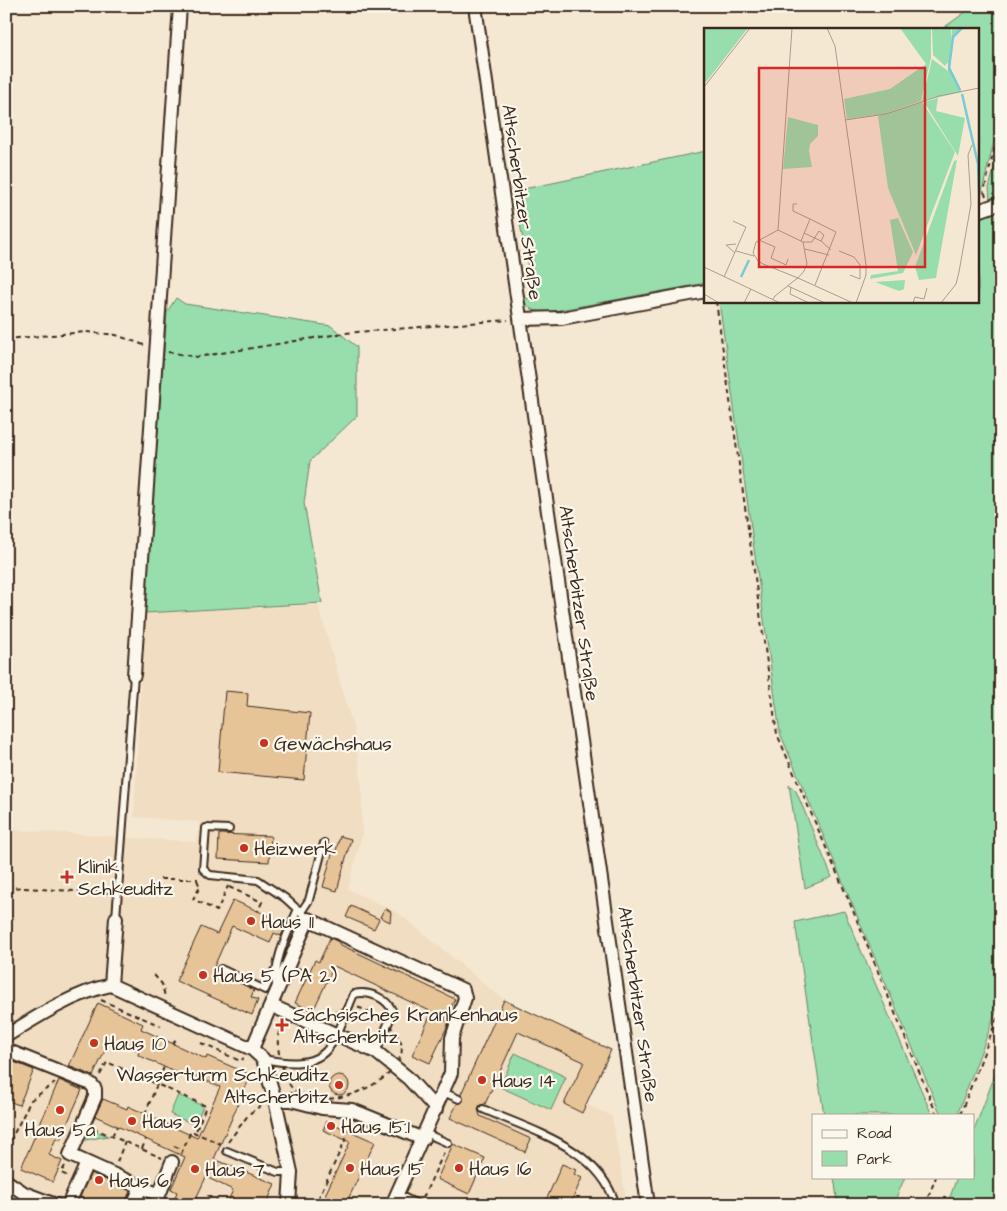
<svg xmlns="http://www.w3.org/2000/svg" width="1007" height="1211" font-family="'Architects Daughter',sans-serif">
  <style>
    .built { fill: #f1ddc1 }
    .green { fill: #97deac; stroke: #698465 }
    .building { fill: #e7c498; stroke: #3b2a1e }
    .lines { fill: none; stroke-linecap: round; stroke-linejoin: round }
    .lane-casing { stroke: #3b2a1e; stroke-width: 10 }
    .street-casing { stroke: #3b2a1e; stroke-width: 16 }
    .path { stroke: #3b2a1e; stroke-width: 2; stroke-dasharray: 5 4; stroke-linecap: butt }
    .lane { stroke: #fbf7ec; stroke-width: 6 }
    .street { stroke: #fbf7ec; stroke-width: 12 }
    .poi-dot { fill: #c8321e; stroke: #fbf7ec; stroke-width: 2 }
    .labels { text-anchor: middle; stroke-width: 4.5; stroke-linejoin: round; paint-order: stroke }
    .street-label { font-size: 19px; fill: #3b2a1e; stroke: #fbf7ec }
    .poi-label { font-size: 19px; fill: #3b2a1e; stroke: #fbf7ec; text-anchor: start }
    .inset-river { fill: none; stroke: #79c9d6; stroke-width: 2.5 }
    .inset-road { fill: none; stroke: #ab9c8b; stroke-width: 1 }
    .view { fill: #d62828; fill-opacity: 0.15; stroke: #d62828; stroke-width: 2.5 }
    .inset-edge { fill: none; stroke: #3b2a1e; stroke-width: 2.5 }
  </style>
  <rect width="100%" height="100%" fill="#f5e8d3"/>
  <filter id="ink" filterUnits="userSpaceOnUse"><feTurbulence type="fractalNoise" baseFrequency=".02" numOctaves="2"/><feDisplacementMap in="SourceGraphic" scale="10" xChannelSelector="R" yChannelSelector="G"/><feConvolveMatrix kernelMatrix="1 2 1 2 8 2 1 2 1" color-interpolation-filters="sRGB"/></filter>
  <g filter="url(#ink)">
    <path class="built" d="M318 605 354 730 362 787V834L348 889 400 914 504 1000 611 1050 586 1104 612 1116 627 1205H6V829L197 842 199 822 134 817 144 613Z"/>
    <path class="green" d="M974 6H1001V113L980 199 982 205 978 206V29H942Z
      M1001 141V197L990 201 989 188Z
      M706 151V283L549 312C534 312 528 310 522 297L534 300 514 191Z
      M990 211 993 212 1001 224V999L957 1115H941L780 733 719 301H978V215Z
      M176 298 185 304 331 326 357 347V416L310 461 304 503 322 603 144 613 167 312Z
      M789 785 796 791 832 877 805 888Z
      M844 911 932 1115H824L795 922Z
      M515 1053 566 1077 551 1110 500 1087Z
      M1001 1059V1205H944L950 1197 957 1177H973V1133Z
      M178 1095 203 1106 195 1125 170 1114Z
      M86 1127 108 1136 80 1141Z
      M834 1177H905L893 1205H838Z"/>
    <path class="building" d="M225 691 248 693 247 706 310 713 304 780 218 772Z
      M219 834 271 836 269 862 218 859Z
      M340 836 351 839 337 891 323 887 333 850 336 851Z
      M233 900 280 921 279 924 285 927 281 936 274 933 270 943 232 926 213 969 254 990 251 997 258 1000 252 1015 176 981 201 927 217 934Z
      M351 906 379 919 374 929 346 917Z
      M385 908 391 912 390 922 380 917Z
      M330 938 339 942V944L455 999 445 1020 449 1022 447 1027 430 1063 412 1055 432 1012 334 966 313 1011 295 1003 315 960 319 962Z
      M504 1000 611 1050 582 1113 564 1104 584 1062 518 1032 485 1104 480 1105 478 1109 480 1116 531 1139 525 1152 450 1118 457 1104 463 1101 461 1094Z
      M98 1003 143 1024 141 1029 206 1059 207 1056 251 1075 214 1159 275 1184 266 1205H240L229 1199 233 1190 206 1177 193 1205H172L177 1192 171 1189 185 1157 95 1116 103 1099 127 1109 128 1106 197 1138 220 1087 189 1073 188 1078 138 1055 139 1051 111 1038 93 1076 69 1066Z
      M6 1059 34 1070 19 1105 6 1100Z
      M329 1085a10 10 0 1 1 20 0a10 10 0 1 1-20 0Z
      M59 1080 82 1090 60 1140 56 1138 49 1155 62 1161 53 1182 21 1168Z
      M327 1121 375 1142 346 1204 325 1195 350 1142 323 1130Z
      M453 1144 485 1158 469 1194 437 1179Z
      M562 1164 576 1170 574 1174 582 1178 570 1205H544Z
      M91 1173 130 1191 124 1205H98L80 1197Z"/>
    <g class="lines">
      <g class="lane-casing">
        <path id="lane" d="M229 829 206 828 203 869 210 875 258 880 285 898 308 919
          M301 912 309 900 324 843
          M116 918 134 675
          M221 969 265 990 274 971
          M276 987C274 958 287 935 298 909
          M263 1059C331 1072 331 1048 354 994 369 990 387 998 393 1012L376 1052
          M443 1092 459 1099
          M483 1109C532 1131 598 1147 616 1205
          M425 1133 448 1143
          M227 1151 278 1172H291
          M397 1194 419 1205"/>
      </g>
      <g class="street-casing">
        <path id="street" d="M475 6 648 1205
          M978 211 1001 203
          M521 319 562 318 706 291
          M134 675 180 6
          M111 985 116 918
          M272 1006 376 1052 408 1078 436 1109
          M6 1036C38 1016 74 993 111 985L252 1049 263 1059 275 1100 291 1172 289 1205
          M252 1049 308 919 463 990 465 998 452 1038 451 1073 392 1205
          M6 1050 91 1084 95 1089V1097L70 1155 159 1195 172 1162
          M275 1100H291L322 1108 352 1110 423 1139
          M6 1181 24 1193 56 1205
          M68 1205 87 1163
          M133 1205 141 1187"/>
      </g>
      <path class="path" d="M986 196 984 192 1001 121
        M716 301 777 734 849 901 937 1115
        M6 339 86 332 116 335 144 345
        M168 352 197 357 345 333 508 320
        M160 879H198
        M197 880 200 887 193 899 217 911 228 886
        M6 887 109 893
        M229 887 262 902 258 911
        M298 968 309 973
        M154 975 162 984 165 997
        M101 1000 161 1026
        M349 1006C363 1007 371 1013 383 1021 440 1060 353 1106 314 1098 308 1096 298 1094 293 1089 284 1081 272 1038 281 1029 292 1019 309 1023 322 1019 331 1016 339 1009 349 1006Z
        M201 1043 240 1061 244 1058
        M173 1044 177 1037
        M100 1075 107 1062 206 1106 196 1131
        M145 1114 164 1067
        M960 1115 1001 1008
        M93 1128 162 1158
        M112 1136 117 1126
        M228 1142 249 1114 263 1104
        M174 1146 183 1150
        M6 1149 31 1100 55 1083
        M142 1149 146 1139
        M181 1154 191 1131 221 1144
        M117 1162 125 1141
        M65 1166 61 1173 68 1176
        M423 1198 445 1150
        M318 1199 348 1134
        M204 1205 208 1196 226 1205
        M925 1205 936 1177"/>
      <use href="#lane" class="lane"/>
      <use href="#street" class="street"/>
    </g>
  </g>
  <g class="poi-dot">
    <circle cx="264" cy="743" r="5"/>
    <circle cx="244" cy="848" r="5"/>
    <path d="M64.5 869.5h5v5h5v5h-5v5h-5v-5h-5v-5h5z"/>
    <circle cx="251" cy="921" r="5"/>
    <circle cx="203" cy="975" r="5"/>
    <path d="M279.5 1017.5h5v5h5v5h-5v5h-5v-5h-5v-5h5z"/>
    <circle cx="94" cy="1043" r="5"/>
    <circle cx="482" cy="1080" r="5"/>
    <circle cx="339" cy="1085" r="5"/>
    <circle cx="60" cy="1110" r="5"/>
    <circle cx="132" cy="1121" r="5"/>
    <circle cx="331" cy="1126" r="5"/>
    <circle cx="350" cy="1168" r="5"/>
    <circle cx="459" cy="1168" r="5"/>
    <circle cx="195" cy="1169" r="5"/>
    <circle cx="99" cy="1180" r="5"/>
  </g>
  <g class="labels">
    <g class="street-label">
      <text transform="translate(523 202) rotate(82)" y="7">Altscherbitzer Straße</text>
      <text transform="translate(580 603) rotate(82)" y="7">Altscherbitzer Straße</text>
      <text transform="translate(639 1004) rotate(82)" y="7">Altscherbitzer Straße</text>
    </g>
    <g class="poi-label">
      <text x="274" y="750">Gewächshaus</text>
      <text x="254" y="855">Heizwerk</text>
      <text x="78" y="873">Klinik<tspan x="78" dy="22">Schkeuditz</tspan></text>
      <text x="261" y="928">Haus 11</text>
      <text x="213" y="982">Haus 5 (PA 2)</text>
      <text x="293" y="1021">Sächsisches Krankenhaus<tspan x="293" dy="22">Altscherbitz</tspan></text>
      <text x="104" y="1050">Haus 10</text>
      <text x="329" y="1081" text-anchor="end">Wasserturm Schkeuditz<tspan x="329" dy="22">Altscherbitz</tspan></text>
      <text x="492" y="1087">Haus 14</text>
      <text x="142" y="1128">Haus 9</text>
      <text x="341" y="1133">Haus 15.1</text>
      <text x="60" y="1136" text-anchor="middle">Haus 5a</text>
      <text x="360" y="1175">Haus 15</text>
      <text x="469" y="1175">Haus 16</text>
      <text x="205" y="1176">Haus 7</text>
      <text x="109" y="1187">Haus 6</text>
    </g>
  </g>
  <g transform="translate(704 28)">
    <rect width="275" height="275" fill="#f5e8d3"/>
    <path d="M0 0H44L2 54 0 53ZM196 0H227V30L217 73 180 86 143 91 140 71 186 61 222 36ZM228 0H247V16L248 0H257L250 7 246 39 258 64 218 73 228 31 244 43V34L241 38 229 27ZM241 68 234 70 232 83 261 90 254 128 220 74ZM218 74 251 124 212 227 184 160 174 88ZM84 89 114 97V108L106 116 105 123 108 139 79 141ZM253 132 232 250 215 252 211 239 250 133ZM194 190 209 224 199 245 166 251 167 247 194 243 186 192ZM201 252 200 261 195 263 171 254Z" fill="#97deac"/>
    <path class="inset-river" d="M256 62 245 40 249 9 258 0M258 66 274 136 275 163M37 249 45 232"/>
    <path class="inset-road" d="M123 0 131 18 162 237V247L152 275M0 59 46 0M141 92 182 86 235 68 275 60M93 176H89V183L106 191M74 202 88 0M100 205 117 213 127 222M55 212 71 219 67 230 82 237 84 231M97 213 106 191 132 204 111 257M99 214H108L115 203 120 207 117 213M101 221 125 227M32 223 50 228M135 223 150 229 156 237V251L146 247M31 225 22 217 32 216M0 239 76 275M20 249 42 199 29 193M84 258 121 275M87 259 86 266 105 275M0 266 15 275M69 271 71 268 91 252 94 250 100 243 103 236 99 214 74 202 52 214 49 225 54 233 59 236 94 250 149 275M40 275 47 261M209 275 211 269 220 271 223 260M237 275 252 256 255 244 267 176 264 127 268 117"/>
    <path class="view" d="M55 40H221V239H55Z"/>
    <rect width="275" height="275" class="inset-edge"/>
  </g>
  <rect width="1007" height="1211" fill="none" stroke="#fbf7ec" stroke-width="25"/>
  <rect x="12" y="12" width="982" height="1186" fill="none" stroke="#3b2a1e" stroke-width="2" filter="url(#ink)"/>
  <rect x="812" y="1114" width="162" height="65" fill="#fbf7ec" stroke="#aea59a"/>
  <rect x="822" y="1130" width="25" height="8" fill="#fbf7ec" stroke="#aea59a"/>
  <text x="857" y="1138" font-size="15" fill="#3b2a1e">Road</text>
  <rect x="822" y="1151" width="25" height="15" fill="#97deac" stroke="#aea59a"/>
  <text x="857" y="1164" font-size="15" fill="#3b2a1e">Park</text>
</svg>
